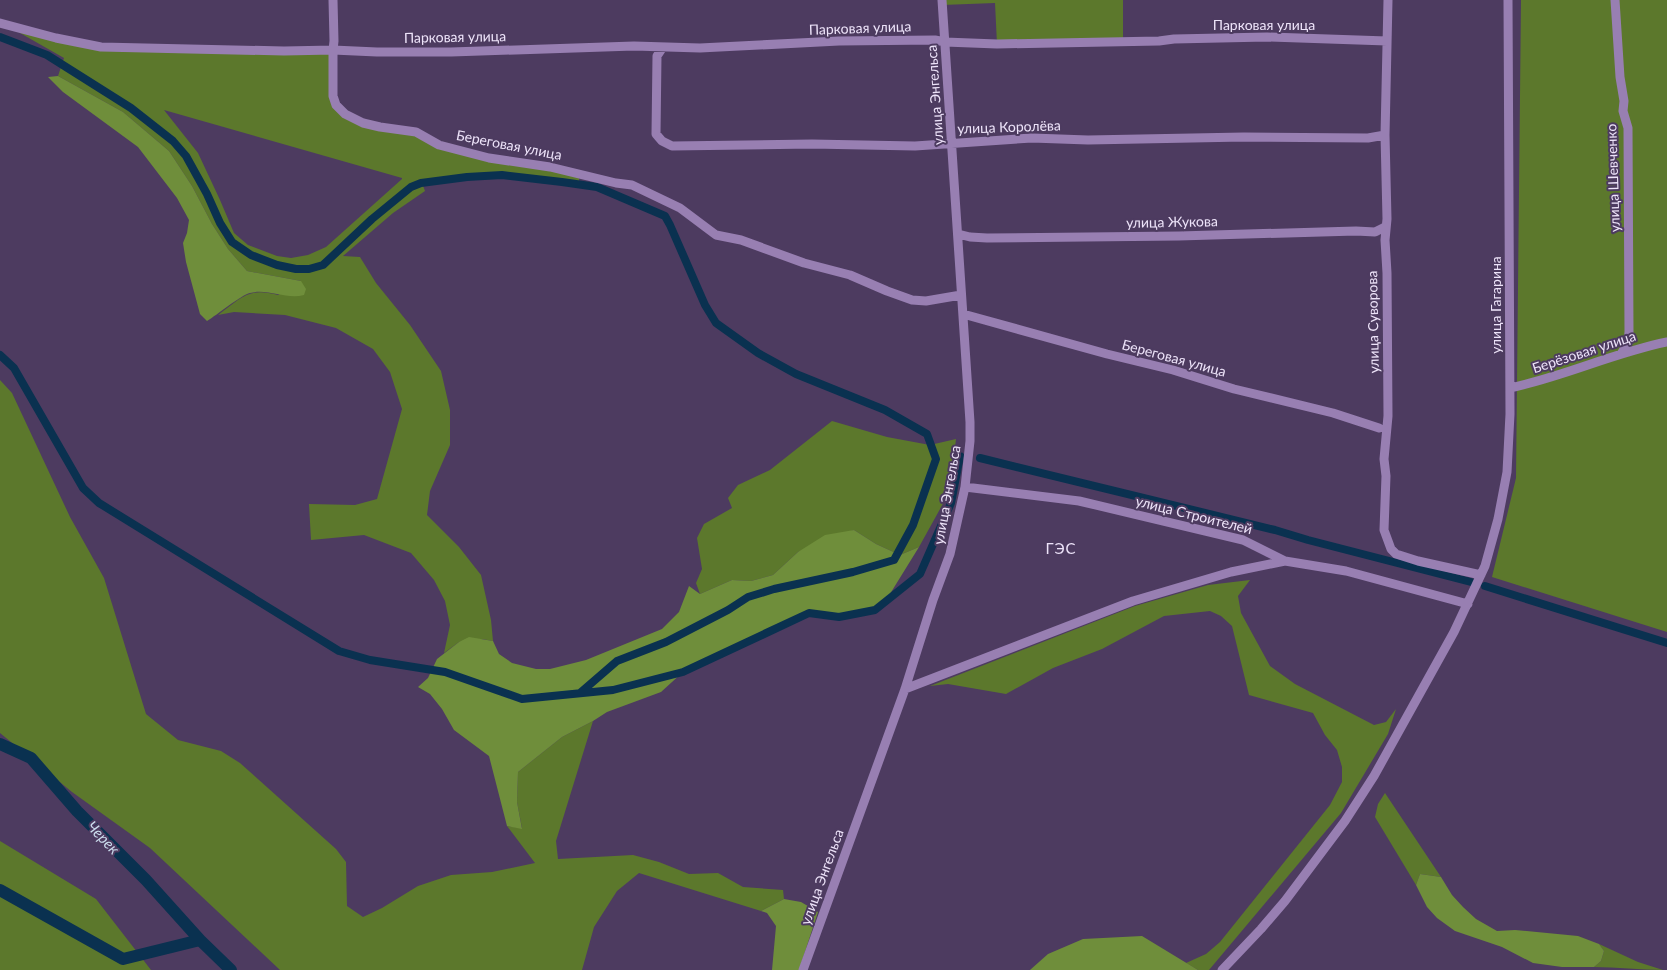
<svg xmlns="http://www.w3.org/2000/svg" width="1667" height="970" font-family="Lato,sans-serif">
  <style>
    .green { fill: #5c782c; fill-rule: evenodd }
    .forest { fill: #6f8e3b }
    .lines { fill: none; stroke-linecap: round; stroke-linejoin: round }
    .canal { stroke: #0a3150; stroke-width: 8 }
    .river { stroke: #0a3150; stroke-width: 12 }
    .minor { stroke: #987fb2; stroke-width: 9 }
    .labels { text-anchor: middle; stroke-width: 4; stroke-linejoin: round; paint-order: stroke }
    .street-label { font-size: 14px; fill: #ede3f9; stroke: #4d3b60 }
    .neighbourhood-label { font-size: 15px; letter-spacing: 1px; fill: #ede3f9; stroke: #4d3b60 }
    .water-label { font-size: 15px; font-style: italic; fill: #cbdced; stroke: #4d3b60 }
  </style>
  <rect width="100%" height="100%" fill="#4d3b60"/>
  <path class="green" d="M942 0H1123V42L997 44 995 3 942 5Z
    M1521 0H1667V632L1492 577 1516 478Z
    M6 25 101 47 333 50V96L354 119 408 130 431 142 579 173V184L501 175 467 177 422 183 425 191 393 213 343 256 360 257 376 283 410 325 441 371 450 410V445L430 491 427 515 459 547 481 575 491 620 493 641 482 639 459 642 444 653 450 625 445 601 434 580 411 553 364 535 311 540 309 504 355 505 377 499 402 409 390 372 373 349 336 328 285 315 234 312 218 315C242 298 247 287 278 295L301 281 247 271 228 249 212 224 192 186 169 151 123 112 58 76 64 58ZM164 110 402 178V179L326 247 308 255 291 258 277 256 248 245 234 233 220 200 198 153Z
    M0 380 12 393 70 517 104 578 146 714 178 740 221 751 240 763 336 849 346 862 347 906 363 917 382 908 418 886 451 875 492 872 535 863 507 826 522 828 517 802 518 772 562 737 593 721 556 841 558 859 633 855 659 862 689 874 718 873 743 887 783 890 784 899 761 911 639 873 617 891 594 927 582 970H280L150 848 72 792 0 733Z
    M832 421 887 437 930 445 956 439 950 491 919 547 900 555 876 544 854 530 798 552 773 575 751 581 732 580 700 594 696 583 702 569 697 538 704 524 732 508 728 498 738 485 770 470Z
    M1250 580 1238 596 1241 613 1270 666 1295 684 1374 725 1386 722 1396 709 1388 734 1341 813 1209 970H1198L1186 963 1206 954 1220 942 1330 805 1342 782V767L1337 750 1325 735 1313 713 1249 695 1232 626 1221 616 1210 611 1164 616 1102 649 1053 668 1006 694 948 684 930 686 1135 606 1208 585Z
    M1385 793 1441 877 1420 874 1416 885 1375 817 1378 804Z
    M0 841 96 899 151 970H0Z
    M1599 944 1638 962 1663 970C1640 970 1617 967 1594 967L1601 961 1604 951Z"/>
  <path class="forest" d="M58 76 123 112 169 151 192 186 212 224 228 249 247 271 301 281 306 289 304 295C286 300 268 288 250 293 241 295 217 315 207 321L200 314 186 262 183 243 187 233 189 220 177 198 138 147 63 92 48 77Z
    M854 530 876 544 900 555 919 547 885 602 875 610 839 617 809 613 683 672 661 692 607 712 593 721 562 737 518 772 517 802 522 829 507 826 489 756 454 730 442 709 430 694 418 687 428 678 437 659 459 642 469 637 493 641 499 654 512 663 536 669H550L586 660 662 629 679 612 689 586 700 594 732 580 751 581 773 575 798 552 825 535Z
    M1420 874 1441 877 1452 895 1463 907 1476 919 1497 931 1515 930 1578 936 1599 944 1604 951 1601 961 1594 967H1562L1533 963 1502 947 1455 931 1437 918 1427 907 1416 885Z
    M784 899 801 902 818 912 799 970H772L776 926 767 913 761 911Z
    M1142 936 1198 970H1030L1048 954 1083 939Z"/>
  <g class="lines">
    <path class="canal" d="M0 37 47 55 131 108 173 141 186 156 207 194 220 223 232 242 251 255 277 265 296 269H309L323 265 372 219 411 187 421 183 467 177 502 175 562 182 597 187 665 216 670 225 705 305 716 323 758 353 796 374 885 410 927 434 936 459 913 525 894 560 853 572 774 589 748 597 728 610 666 642 617 661 580 693
      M0 355 14 368 83 488 99 503 339 651 370 660 445 672 522 699 613 690 683 672 809 613 839 617 875 610 920 574 951 503 960 456
      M980 458 1275 530 1308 540 1471 582
      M1485 586 1667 643"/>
    <path class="river" d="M0 744 31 758 77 811 146 880 200 940
      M0 890 123 959 200 940 231 970"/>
    <path class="minor" d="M333 0 334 41 333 50 377 52H451L634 46 700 48 839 41 935 40 945 42 997 44 1159 41 1174 39 1267 37 1387 41
      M1388 0 1385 135 1387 219 1385 240 1387 273 1388 416 1384 459 1386 476 1384 530 1391 549 1396 554 1418 561 1481 575
      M1615 0 1620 77 1624 101 1623 111 1628 128 1629 332 1628 343 1621 354
      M0 23 56 38 101 47 284 51 333 50V96L336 105 345 114 363 123 380 127 416 132 439 145 489 158 550 167 616 183 632 185 680 208 716 235 741 240 804 263 850 275 887 291 912 300 926 301 961 295
      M663 47 657 56 656 134 662 141 672 146 812 144 915 146 1032 138 1088 140 1244 137 1368 138 1385 135
      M958 234 970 237 987 238 1179 236 1356 231 1375 232 1385 227
      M963 314 1107 354 1173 370 1234 389 1333 413 1379 428
      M1510 388C1563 377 1613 353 1667 342
      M965 487 1079 501 1243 540 1285 561 1346 571 1468 604
      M905 689 1133 601 1231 572 1285 561
      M803 970 905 689 933 600 950 554 965 487 970 441V422L942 0
      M1222 970 1261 929 1285 901 1345 821 1374 776 1454 632 1485 566 1498 519 1507 472 1510 414 1508 0"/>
  </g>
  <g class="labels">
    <g class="street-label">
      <text x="1264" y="30">Парковая улица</text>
      <text transform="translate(860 28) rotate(-2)" y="5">Парковая улица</text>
      <text transform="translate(455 37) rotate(-1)" y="5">Парковая улица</text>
      <text transform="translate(935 95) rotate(-94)" y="5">улица Энгельса</text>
      <text transform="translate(1009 127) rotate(-2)" y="5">улица Королёва</text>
      <text transform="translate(509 145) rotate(11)" y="5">Береговая улица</text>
      <text transform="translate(1613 178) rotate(-92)" y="5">улица Шевченко</text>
      <text transform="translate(1172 222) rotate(-1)" y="5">улица Жукова</text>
      <text transform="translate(1496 305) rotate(-90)" y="5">улица Гагарина</text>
      <text transform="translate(1373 322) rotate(-91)" y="5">улица Суворова</text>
      <text transform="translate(1584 352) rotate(-18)" y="5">Берёзовая улица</text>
      <text transform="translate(1174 358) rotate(15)" y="5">Береговая улица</text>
      <text transform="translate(947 495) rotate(-80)" y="5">улица Энгельса</text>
      <text transform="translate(1194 515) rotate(14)" y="5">улица Строителей</text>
      <text transform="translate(822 877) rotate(-70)" y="5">улица Энгельса</text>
    </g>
    <g class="neighbourhood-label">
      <text x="1061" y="554">ГЭС</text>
    </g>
    <g class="water-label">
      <text transform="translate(103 838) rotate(46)" y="5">Черек</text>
    </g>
  </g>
</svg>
